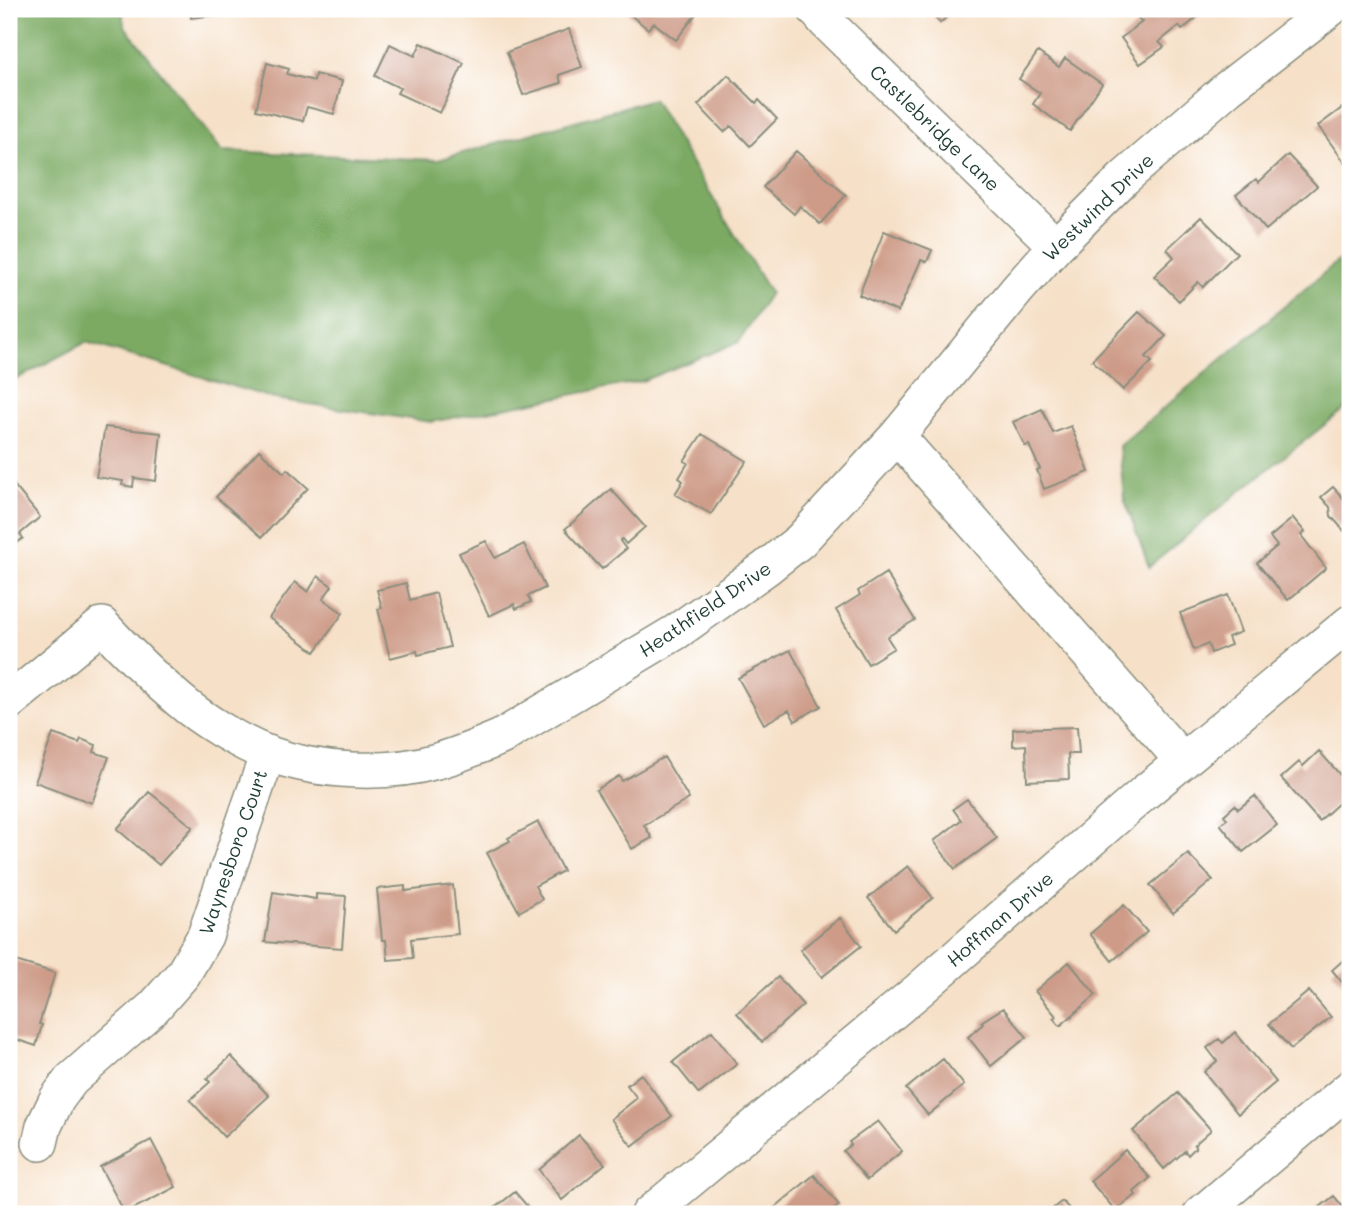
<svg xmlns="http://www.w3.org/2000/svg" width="1359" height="1223" font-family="Mali,sans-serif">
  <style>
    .forest { fill: #7baa63; stroke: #4d744c; stroke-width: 2 }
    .building { fill: #ce9b88 }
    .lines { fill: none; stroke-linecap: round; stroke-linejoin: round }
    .minor-casing { stroke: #8a8e7e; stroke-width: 38 }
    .minor { stroke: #fff; stroke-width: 35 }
    .labels { text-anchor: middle; stroke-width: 7; stroke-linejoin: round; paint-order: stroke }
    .street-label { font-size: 19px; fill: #1f3d34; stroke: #fff }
  </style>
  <rect width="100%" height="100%" fill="#fff"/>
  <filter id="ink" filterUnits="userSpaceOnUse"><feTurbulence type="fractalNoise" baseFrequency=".0143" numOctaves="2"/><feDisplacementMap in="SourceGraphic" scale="14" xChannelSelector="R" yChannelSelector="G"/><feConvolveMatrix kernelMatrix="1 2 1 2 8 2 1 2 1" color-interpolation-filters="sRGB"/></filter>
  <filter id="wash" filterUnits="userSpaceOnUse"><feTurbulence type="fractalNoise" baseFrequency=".00686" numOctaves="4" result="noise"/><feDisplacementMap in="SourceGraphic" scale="28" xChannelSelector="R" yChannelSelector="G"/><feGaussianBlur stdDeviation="1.57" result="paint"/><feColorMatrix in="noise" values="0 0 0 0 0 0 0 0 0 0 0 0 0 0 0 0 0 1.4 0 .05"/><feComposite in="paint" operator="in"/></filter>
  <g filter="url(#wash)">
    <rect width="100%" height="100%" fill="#f6e0c7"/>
    <path class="forest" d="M9 9H122L124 25 222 151 438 160 653 99 770 293 739 342 642 381 431 422 275 399 86 342 9 383Z
      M1350 251V405L1239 492 1149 567 1124 498 1119 446Z"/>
    <g id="blocks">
      <path class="building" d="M190 9H230V13L191 18Z
        M623 9H695L693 11 696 14 676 40 654 23 648 29Z
        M927 9H956L940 23Z
        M1130 9H1198L1202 13 1182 30 1179 26 1159 42 1164 47 1140 64 1121 38 1142 22Z
        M569 29 582 67 559 75 561 83 523 95 507 52Z
        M421 43 464 63 440 113 397 93 400 88 375 76 390 44 415 56Z
        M1038 52 1059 67 1065 58 1102 84 1070 131 1033 104 1040 93 1019 79Z
        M267 63 289 69 287 74 314 81 315 74 342 81 334 114 307 107 303 121 256 110Z
        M728 75 756 103 759 100 777 119 750 146 731 126 724 132 698 105Z
        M1350 102V160L1346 164 1318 126Z
        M796 151 846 195 820 224 800 206 794 214 763 187Z
        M1288 155 1317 186 1266 230 1236 195 1256 179 1259 182Z
        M1201 217 1237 253 1203 287 1198 282 1179 301 1154 276 1174 257 1167 249Z
        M884 231 932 250 927 262 921 260 898 312 859 295Z
        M1139 312 1166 336 1146 357 1152 362 1123 390 1092 360Z
        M1042 409 1053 433 1071 426 1089 472 1044 489 1037 470 1040 469 1029 445 1025 446 1013 422Z
        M105 427 161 433 156 481 134 478 133 487 122 485 123 481 96 477Z
        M702 434 747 461 711 514 675 494 683 481 679 478 688 463 684 461Z
        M259 450 284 473 287 469 308 488 262 537 216 497Z
        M9 479 40 517 20 534 23 538 10 549 9 547Z
        M1333 487 1343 498 1350 491V529L1346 533 1331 516 1330 507 1321 497Z
        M611 489 645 527 626 544 622 539 620 541 626 549 602 569 565 529Z
        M1293 518 1305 532 1301 535 1326 568 1288 600 1257 563 1277 546 1270 537Z
        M486 541 495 558 524 544 545 588 528 596 531 602 516 609 514 604 489 616 459 553Z
        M886 573 915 620 887 637 894 648 868 664 836 610 860 595 858 591Z
        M318 576 332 586 323 599 343 613 315 652 269 618 295 582 308 592Z
        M406 583 410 600 436 593 450 647 418 655 417 651 390 658 378 609 382 608 377 590Z
        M1228 595 1241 632 1228 637 1231 645 1211 653 1208 644 1194 650 1180 613Z
        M790 650 821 706 795 721 789 710 764 724 738 678Z
        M1077 727 1079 754H1068L1069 779 1027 781 1026 745 1013 746V729Z
        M53 734 79 743 81 739 96 745 94 752 109 757 92 803 35 782Z
        M1319 751 1350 786V793L1319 821 1281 778 1299 762 1303 766Z
        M664 757 689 799 644 825 652 838 632 849 596 790 619 776 622 781Z
        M149 792 193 827 159 865 117 829Z
        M1255 796 1277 825 1243 852 1220 824 1227 819 1224 815 1235 805 1238 809Z
        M967 799 997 838 955 869 934 841 961 820 953 809Z
        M538 822 563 871 535 886 542 899 519 912 487 853 510 841 508 838Z
        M1188 854 1213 880 1173 913 1150 885Z
        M908 866 933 898 894 930 868 898Z
        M453 885 458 934 411 939 413 958 388 960 386 940H382L377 889 405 886V891Z
        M273 892 316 899V894L346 896 342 948 265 942Z
        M1124 905 1147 932 1112 961 1090 934Z
        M840 918 861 946 822 977 800 950Z
        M1350 954V992L1332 970Z
        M9 959 55 973 39 1024 42 1025 36 1046 9 1037Z
        M1069 962 1096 995 1060 1026 1053 1018 1056 1016 1035 991Z
        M778 977 803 1005 762 1042 737 1013Z
        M1309 991 1331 1017 1291 1049 1269 1024Z
        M1003 1008 1027 1037 991 1066 968 1037 983 1024 981 1022Z
        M712 1031 737 1064 699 1094 673 1062Z
        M1235 1032 1276 1082 1238 1114 1204 1072 1217 1061 1207 1048 1219 1039 1223 1043Z
        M231 1056 269 1096 224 1137 190 1100 210 1082 207 1079Z
        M943 1059 964 1085 928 1115 906 1089Z
        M641 1074 672 1116 632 1146 611 1119 637 1098 627 1085Z
        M1178 1093 1211 1130 1194 1145 1196 1147 1188 1155 1185 1151 1164 1169 1133 1131Z
        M878 1121 902 1151 867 1180 843 1151 851 1145 849 1142Z
        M579 1135 605 1164 562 1200 539 1170Z
        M151 1140 176 1187 125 1213 100 1167Z
        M1125 1150 1150 1178 1134 1192 1136 1195 1115 1210 1090 1181Z
        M814 1175 839 1205 828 1214H778L773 1209Z
        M515 1192 534 1214H487Z
        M1334 1196 1349 1214H1311Z
        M1062 1201 1074 1214H1046Z"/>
    </g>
  </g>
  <g filter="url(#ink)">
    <use href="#blocks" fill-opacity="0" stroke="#8a8e7e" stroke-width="2"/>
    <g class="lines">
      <g class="minor-casing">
        <path id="minor" d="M815 9 826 22 1056 246
          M897 436 1183 761
          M9 702 102 625C126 651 151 676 178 699 202 720 240 743 269 754 319 772 385 776 437 761 459 755 480 746 501 737L676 632 766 568 800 541 897 436 1017 290 1056 246 1124 178 1228 88 1330 9
          M40 1143 44 1126 57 1099 71 1080 154 1007 183 974 205 936 268 753
          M649 1214 919 990 1144 793 1350 623
          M1201 1214 1350 1088"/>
      </g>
      <use href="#minor" class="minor"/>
    </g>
  </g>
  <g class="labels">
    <g class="street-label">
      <text transform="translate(935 128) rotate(44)" y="7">Castlebridge Lane</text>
      <text transform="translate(1098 207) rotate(-44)" y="7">Westwind Drive</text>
      <text transform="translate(705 609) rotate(-34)" y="7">Heathfield Drive</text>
      <text transform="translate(233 852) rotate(-71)" y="7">Waynesboro Court</text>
      <text transform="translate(1000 919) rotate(-41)" y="7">Hoffman Drive</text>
    </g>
  </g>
  <rect width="1359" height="1223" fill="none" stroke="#fff" stroke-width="35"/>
</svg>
